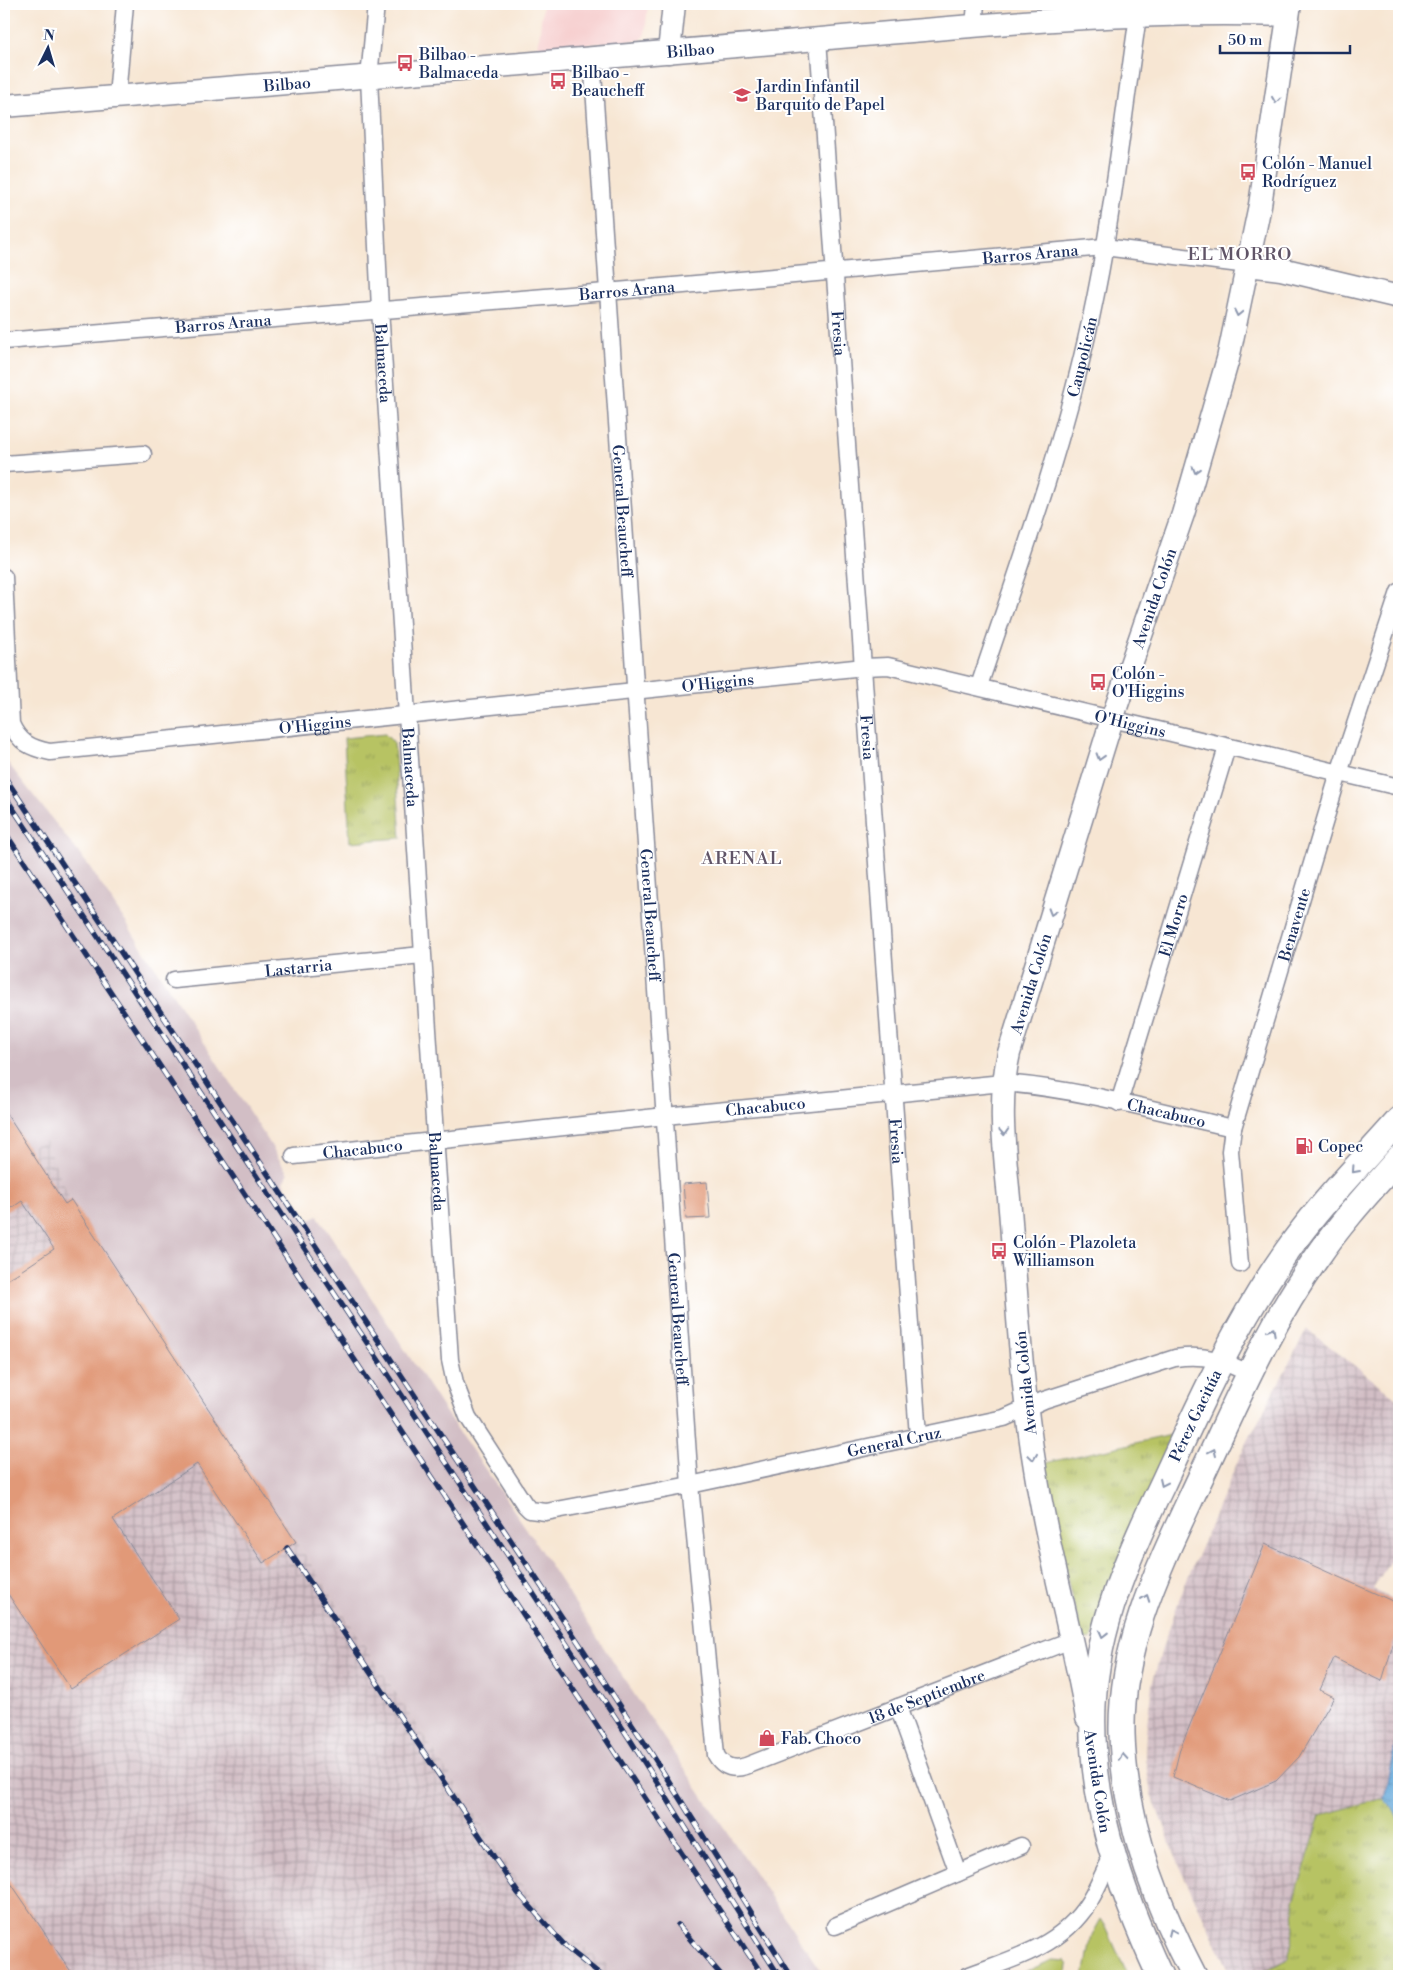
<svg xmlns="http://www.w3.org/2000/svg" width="1403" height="1980" font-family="'Libre Bodoni',serif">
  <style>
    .built { fill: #f7d0d0 }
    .industrial { fill: url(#industrial-grid) }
    .railway { fill: #d2bec5 }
    .grass { fill: #b7c364; stroke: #697961 }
    .park { fill: url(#park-tufts); stroke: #697961 }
    .water { fill: url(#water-ripples); stroke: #406c9c }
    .building { fill: #e19978 }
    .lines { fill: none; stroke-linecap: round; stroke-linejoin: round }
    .street-casing { stroke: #898a98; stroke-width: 19 }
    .secondary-casing { stroke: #898a98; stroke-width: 25 }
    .primary-casing { stroke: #898a98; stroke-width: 28 }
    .street { stroke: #fff; stroke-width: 16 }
    .secondary { stroke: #fff; stroke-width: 22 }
    .primary { stroke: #fff; stroke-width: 25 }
    .rail-casing { stroke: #1b2f5e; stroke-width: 5.5 }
    .rail { stroke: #fff; stroke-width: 4; stroke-dasharray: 11; stroke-linecap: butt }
    .oneway { stroke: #8d97ae }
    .labels { text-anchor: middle; stroke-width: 4; stroke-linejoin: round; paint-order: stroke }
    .street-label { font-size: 16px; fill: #1b2f5e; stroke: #fff }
    .poi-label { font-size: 16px; fill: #1b2f5e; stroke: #fff; text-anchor: start }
    .neighbourhood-label { font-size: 18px; letter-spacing: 1px; fill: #605467; stroke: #fff }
  </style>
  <defs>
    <pattern id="industrial-grid" width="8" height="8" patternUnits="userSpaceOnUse" patternTransform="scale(1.25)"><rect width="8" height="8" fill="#d2bec5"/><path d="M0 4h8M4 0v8" fill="none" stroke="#aa9ba3"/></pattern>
    <pattern id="park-tufts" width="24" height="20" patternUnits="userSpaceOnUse" patternTransform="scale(1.25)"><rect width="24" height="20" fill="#b7c364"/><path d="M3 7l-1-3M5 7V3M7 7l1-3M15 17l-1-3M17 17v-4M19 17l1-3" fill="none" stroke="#949f56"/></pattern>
    <pattern id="water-ripples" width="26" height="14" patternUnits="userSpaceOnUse" patternTransform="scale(1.25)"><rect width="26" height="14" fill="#65a9da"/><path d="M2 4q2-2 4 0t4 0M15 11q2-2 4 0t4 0" fill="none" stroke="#528ab4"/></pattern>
  </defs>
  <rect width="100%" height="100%" fill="#fff"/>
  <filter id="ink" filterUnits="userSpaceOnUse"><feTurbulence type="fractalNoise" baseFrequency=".02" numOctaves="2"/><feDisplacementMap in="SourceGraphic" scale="10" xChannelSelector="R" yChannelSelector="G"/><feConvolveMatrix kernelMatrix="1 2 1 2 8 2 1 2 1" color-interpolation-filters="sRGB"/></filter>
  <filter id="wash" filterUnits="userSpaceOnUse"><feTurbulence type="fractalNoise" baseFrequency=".0096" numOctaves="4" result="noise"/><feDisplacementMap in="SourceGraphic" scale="20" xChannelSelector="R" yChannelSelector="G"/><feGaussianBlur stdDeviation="1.12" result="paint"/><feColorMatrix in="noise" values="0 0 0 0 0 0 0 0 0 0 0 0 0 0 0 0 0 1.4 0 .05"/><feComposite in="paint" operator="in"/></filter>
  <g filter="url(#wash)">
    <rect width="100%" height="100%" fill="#f7e6d3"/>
    <path class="built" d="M543 4H648L645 33 641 40 538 48Z"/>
    <path class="industrial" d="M4 1110 28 1147 45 1140 71 1200 473 1809 513 1873 540 1906 572 1937 622 1976H4Z
      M1307 1329 1399 1400V1546L1373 1589 1399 1604V1740L1384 1798 1321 1815 1294 1901 1295 1928 1288 1959 1252 1976H1232L1182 1872 1151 1794 1145 1758 1146 1732 1152 1685 1163 1645 1184 1587 1240 1456Z"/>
    <path class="railway" d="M4 758 89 866 269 1142 288 1174 283 1182 308 1221 318 1216 444 1410 526 1528 632 1691 824 1976H622L572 1937 540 1906 513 1873 473 1809 71 1200 45 1141 28 1148 4 1110Z"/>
    <path class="grass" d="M1101 1919 1105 1925 1128 1976H1084L1092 1935Z
      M1052 1960 1065 1961 1068 1965 1067 1976H1016Z"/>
    <path class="park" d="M385 734 394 743 401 838 350 842 344 738Z
      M1176 1434 1091 1640 1082 1639 1057 1537 1045 1463Z
      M1399 1741V1976H1252L1288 1959 1295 1928 1294 1901 1321 1815 1384 1798 1385 1799Z"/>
    <path class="water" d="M1399 1733V1822L1393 1808 1384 1798Z"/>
    <g id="blocks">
      <path class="building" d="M4 1110 65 1204 71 1200 296 1542 263 1563 197 1464 113 1519 179 1619 71 1689 4 1588V1282L54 1249 22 1201 4 1213Z
        M707 1182 710 1218 686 1219 683 1184Z
        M1265 1544 1399 1604V1625L1382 1681 1334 1658 1320 1690 1334 1697 1299 1757 1276 1781 1230 1801 1173 1777 1180 1749Z
        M4 1873 74 1976H4Z"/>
    </g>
  </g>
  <g filter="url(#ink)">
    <use href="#blocks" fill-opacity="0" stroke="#898a98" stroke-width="1"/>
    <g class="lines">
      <g class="street-casing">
        <g id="street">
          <path id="s1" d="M376 4 369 78 380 309 450 1360 455 1383 468 1417 525 1505 530 1510 546 1512 690 1485 1004 1418 1044 1400 1175 1358C1207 1354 1222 1360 1250 1374"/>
          <path d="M974 26 976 4"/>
          <path id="s2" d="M818 39 918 1436"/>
          <path id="s3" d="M592 58 690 1485 716 1755C723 1767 733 1770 746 1766L1071 1640"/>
          <path d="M117 97 125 4"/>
          <path id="s4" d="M4 341 606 292 1104 247 1248 265"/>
          <path d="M4 464 143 454"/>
          <path id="s5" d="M4 577 11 724C19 742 30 748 50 752L864 667 888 666 1399 787"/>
          <path id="s6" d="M979 686C1017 572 1059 458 1086 340 1111 234 1122 124 1138 16"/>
          <path id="s7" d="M174 980 422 955"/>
          <path id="s8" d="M1119 1103 1227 747"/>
          <path id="s9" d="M294 1156 675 1115 1003 1083C1080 1089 1157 1111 1233 1128"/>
          <path id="s10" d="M1240 1264 1230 1151 1233 1128 1339 773 1399 592"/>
          <path d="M898 1707 958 1873"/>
          <path d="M835 1926 1021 1846"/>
          <path d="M967 1976C1016 1957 1066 1946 1093 1895 1100 1882 1105 1869 1112 1857"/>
        </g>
      </g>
      <g class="secondary-casing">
        <g id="secondary">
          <path d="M669 52 674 4"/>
          <path id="s11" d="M4 106C260 87 516 64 772 43 943 29 1116 9 1288 15"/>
          <path d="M1248 265 1281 269 1399 297"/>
          <path id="s12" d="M1087 1718C1073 1636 1049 1556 1036 1474 1022 1391 1017 1306 1011 1222 1007 1166 996 1108 1009 1053L1112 719 1183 514 1228 359 1260 205 1290 4"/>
        </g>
      </g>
      <g class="primary-casing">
        <g id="primary">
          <path id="s13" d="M1160 1976C1120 1890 1089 1801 1093 1705 1097 1625 1129 1554 1163 1483 1200 1403 1236 1323 1287 1251 1320 1204 1361 1163 1399 1120"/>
          <path d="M1194 1976C1155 1902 1124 1819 1122 1734 1120 1643 1160 1565 1197 1485 1234 1407 1268 1326 1318 1256 1342 1221 1371 1190 1399 1158"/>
        </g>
      </g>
      <use href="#street" class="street"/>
      <use href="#secondary" class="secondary"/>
      <use href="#primary" class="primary"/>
      <g class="rail-casing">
        <path id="rail" d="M4 776 567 1625 653 1756 791 1976
          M4 795 629 1738 779 1976
          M4 831 763 1976
          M287 1548 518 1893 567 1948 602 1976
          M678 1925 722 1976"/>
      </g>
      <use href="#rail" class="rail"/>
    </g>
    <defs><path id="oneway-chevron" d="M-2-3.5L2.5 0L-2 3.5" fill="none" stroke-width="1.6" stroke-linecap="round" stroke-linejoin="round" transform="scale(1.25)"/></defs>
    <g class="oneway">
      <use href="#oneway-chevron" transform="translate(1276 100) rotate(98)"/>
      <use href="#oneway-chevron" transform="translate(1238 313) rotate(102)"/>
      <use href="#oneway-chevron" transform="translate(1196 470) rotate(107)"/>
      <use href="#oneway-chevron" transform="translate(1100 757) rotate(107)"/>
      <use href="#oneway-chevron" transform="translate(1052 912) rotate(107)"/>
      <use href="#oneway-chevron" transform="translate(1004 1132) rotate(86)"/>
      <use href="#oneway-chevron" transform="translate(1355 1170) rotate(132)"/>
      <use href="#oneway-chevron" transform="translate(1272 1331) rotate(-62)"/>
      <use href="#oneway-chevron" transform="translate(1213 1452) rotate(-65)"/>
      <use href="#oneway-chevron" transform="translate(1033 1457) rotate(82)"/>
      <use href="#oneway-chevron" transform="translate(1163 1483) rotate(115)"/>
      <use href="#oneway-chevron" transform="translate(1146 1598) rotate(-70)"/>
      <use href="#oneway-chevron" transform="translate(1103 1634) rotate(104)"/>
      <use href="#oneway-chevron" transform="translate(1123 1757) rotate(-94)"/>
      <use href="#oneway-chevron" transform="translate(1172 1932) rotate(-114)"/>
    </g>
  </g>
  <defs>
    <g id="bus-bare" transform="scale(1.35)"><path d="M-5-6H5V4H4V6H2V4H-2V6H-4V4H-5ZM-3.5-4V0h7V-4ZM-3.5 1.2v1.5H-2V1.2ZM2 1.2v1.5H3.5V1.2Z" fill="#d1495b" stroke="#fff" stroke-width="2.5" paint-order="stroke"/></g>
    <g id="school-bare" transform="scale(1.35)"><path d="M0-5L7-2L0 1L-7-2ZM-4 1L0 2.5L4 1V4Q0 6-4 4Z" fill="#d1495b" stroke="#fff" stroke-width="2.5" paint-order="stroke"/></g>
    <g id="fuel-bare" transform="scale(1.35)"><path d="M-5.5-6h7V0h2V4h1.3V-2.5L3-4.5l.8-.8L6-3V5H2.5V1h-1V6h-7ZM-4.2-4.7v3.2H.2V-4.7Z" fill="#d1495b" stroke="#fff" stroke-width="2.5" paint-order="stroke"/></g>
    <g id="shop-bare" transform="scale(1.35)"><path d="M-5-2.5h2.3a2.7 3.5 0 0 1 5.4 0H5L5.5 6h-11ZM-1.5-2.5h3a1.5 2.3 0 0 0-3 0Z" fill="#d1495b" stroke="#fff" stroke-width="2.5" paint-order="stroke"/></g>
  </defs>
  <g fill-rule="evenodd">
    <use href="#bus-bare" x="405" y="63"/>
    <use href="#bus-bare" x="558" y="81"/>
    <use href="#school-bare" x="742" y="95"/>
    <use href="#bus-bare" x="1248" y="172"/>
    <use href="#bus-bare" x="1098" y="682"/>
    <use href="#fuel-bare" x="1304" y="1146"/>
    <use href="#bus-bare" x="999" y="1251"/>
    <use href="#shop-bare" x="767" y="1738"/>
  </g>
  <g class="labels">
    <g class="street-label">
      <text dy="6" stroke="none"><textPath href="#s11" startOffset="689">Bilbao</textPath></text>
      <text dy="6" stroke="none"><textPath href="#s11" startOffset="284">Bilbao</textPath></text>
      <text dy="6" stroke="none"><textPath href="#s4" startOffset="1030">Barros Arana</textPath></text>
      <text dy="6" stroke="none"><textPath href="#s4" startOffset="625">Barros Arana</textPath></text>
      <text dy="6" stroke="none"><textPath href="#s4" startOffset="220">Barros Arana</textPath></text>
      <text dy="6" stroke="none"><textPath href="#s2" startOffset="295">Fresia</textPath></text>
      <text dy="6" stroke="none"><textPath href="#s6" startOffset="345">Caupolicán</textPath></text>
      <text dy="6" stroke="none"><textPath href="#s1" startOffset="360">Balmaceda</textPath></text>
      <text dy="6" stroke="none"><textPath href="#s3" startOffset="454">General Beaucheff</textPath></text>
      <text dy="6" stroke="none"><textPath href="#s12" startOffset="1150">Avenida Colón</textPath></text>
      <text dy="6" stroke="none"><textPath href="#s5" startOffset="869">O'Higgins</textPath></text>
      <text dy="6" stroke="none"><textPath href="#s5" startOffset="1289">O'Higgins</textPath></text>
      <text dy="6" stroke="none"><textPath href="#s5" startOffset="464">O'Higgins</textPath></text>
      <text dy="6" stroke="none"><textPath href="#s2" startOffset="700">Fresia</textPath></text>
      <text dy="6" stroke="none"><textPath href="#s1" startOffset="765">Balmaceda</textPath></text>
      <text dy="6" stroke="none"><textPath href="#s3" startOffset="859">General Beaucheff</textPath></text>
      <text dy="6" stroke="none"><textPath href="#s8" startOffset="186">El Morro</textPath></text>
      <text dy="6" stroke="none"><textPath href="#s10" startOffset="349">Benavente</textPath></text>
      <text dy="6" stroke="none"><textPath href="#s7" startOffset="125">Lastarria</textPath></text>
      <text dy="6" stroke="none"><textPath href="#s12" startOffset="745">Avenida Colón</textPath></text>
      <text dy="6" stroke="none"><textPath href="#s9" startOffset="474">Chacabuco</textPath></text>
      <text dy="6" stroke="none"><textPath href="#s9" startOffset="879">Chacabuco</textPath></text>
      <text dy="6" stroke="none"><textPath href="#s2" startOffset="1105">Fresia</textPath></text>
      <text dy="6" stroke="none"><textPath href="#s9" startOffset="69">Chacabuco</textPath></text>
      <text dy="6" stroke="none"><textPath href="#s1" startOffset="1170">Balmaceda</textPath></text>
      <text dy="6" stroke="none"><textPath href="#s3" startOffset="1264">General Beaucheff</textPath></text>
      <text transform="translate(1025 1383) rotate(-96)" y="6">Avenida Colón</text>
      <text dy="6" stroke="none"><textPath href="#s13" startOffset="591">Pérez Gacitúa</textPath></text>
      <text dy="6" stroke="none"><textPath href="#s1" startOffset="1902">General Cruz</textPath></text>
      <text dy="6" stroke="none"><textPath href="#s3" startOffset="1930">18 de Septiembre</textPath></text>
      <text transform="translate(1098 1781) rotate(81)" y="6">Avenida Colón</text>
    </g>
    <g class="poi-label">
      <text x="419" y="60">Bilbao -<tspan x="419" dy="18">Balmaceda</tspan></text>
      <text x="572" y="78">Bilbao -<tspan x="572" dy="18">Beaucheff</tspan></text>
      <text x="756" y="92">Jardin Infantil<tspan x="756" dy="18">Barquito de Papel</tspan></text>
      <text x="1262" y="169">Colón - Manuel<tspan x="1262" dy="18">Rodríguez</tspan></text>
      <text x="1112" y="679">Colón -<tspan x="1112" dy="18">O'Higgins</tspan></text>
      <text x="1318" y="1152">Copec</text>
      <text x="1013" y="1248">Colón - Plazoleta<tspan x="1013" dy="18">Williamson</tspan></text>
      <text x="781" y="1744">Fab. Choco</text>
    </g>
    <g class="neighbourhood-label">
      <text x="1240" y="260">EL MORRO</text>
      <text x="742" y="864">ARENAL</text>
    </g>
  </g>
  <rect width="1403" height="1980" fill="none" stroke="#fff" stroke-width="20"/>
  <g transform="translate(48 48) rotate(5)" stroke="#ffffff" stroke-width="4" paint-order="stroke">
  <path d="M0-4L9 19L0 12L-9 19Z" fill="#1b2f5e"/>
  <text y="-8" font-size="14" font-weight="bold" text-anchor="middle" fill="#1b2f5e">N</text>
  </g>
  <path d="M1220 45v8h130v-8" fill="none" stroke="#1b2f5e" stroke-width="2.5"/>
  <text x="1228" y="45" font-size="15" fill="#1b2f5e" stroke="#ffffff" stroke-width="4" paint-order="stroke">50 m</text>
</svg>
